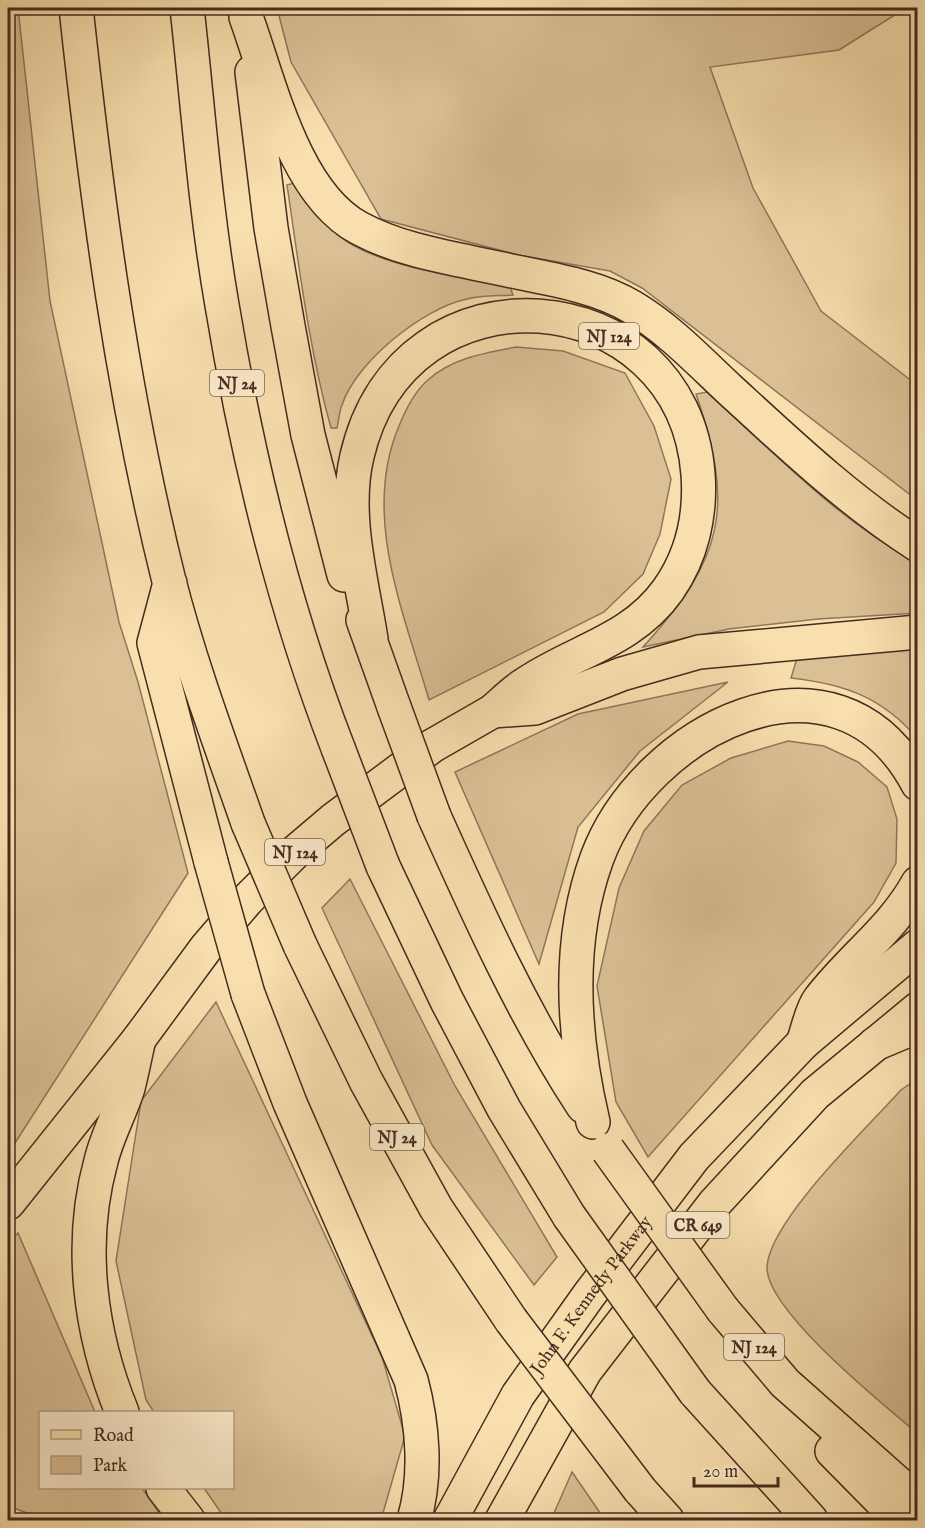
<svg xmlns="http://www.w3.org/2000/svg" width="925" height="1528" font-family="'IM FELL English',serif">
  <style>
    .green { fill: #dbc096; stroke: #90765a; stroke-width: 1.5 }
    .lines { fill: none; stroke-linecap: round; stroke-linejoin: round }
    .primary-casing { stroke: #462b1f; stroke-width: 36 }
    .highway-casing { stroke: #462b1f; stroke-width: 36 }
    .primary { stroke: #f9dfae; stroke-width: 33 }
    .highway { stroke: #f9dfae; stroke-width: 33 }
    .highway-bridge-casing { stroke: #462b1f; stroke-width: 36; stroke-linecap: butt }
    .highway-bridge { stroke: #f9dfae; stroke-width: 33 }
    .labels { text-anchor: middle; stroke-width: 4.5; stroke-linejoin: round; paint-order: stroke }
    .shield { fill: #fbeaca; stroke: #7c6452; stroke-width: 1.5 }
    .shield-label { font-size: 16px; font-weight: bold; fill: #462b1f }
    .street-label { font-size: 18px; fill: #462b1f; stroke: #fbeaca }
  </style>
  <rect width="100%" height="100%" fill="#f9dfae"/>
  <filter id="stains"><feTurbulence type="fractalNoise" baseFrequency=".00333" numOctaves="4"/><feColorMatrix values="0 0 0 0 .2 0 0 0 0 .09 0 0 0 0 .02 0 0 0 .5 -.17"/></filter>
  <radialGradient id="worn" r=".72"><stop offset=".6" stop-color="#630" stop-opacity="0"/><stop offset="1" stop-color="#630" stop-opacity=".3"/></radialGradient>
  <path class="green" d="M8 8H18L50 301 119 622 138 682 188 873 8 1154Z
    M277 8H906L839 50 710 67 753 188 821 311 917 385V500L642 288 610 271 518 255 381 219 291 62Z
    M294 183C308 204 324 226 346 241 390 269 459 276 510 287L513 295C498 296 481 295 467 299 423 308 356 362 342 405 339 412 339 420 337 428H331C309 349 299 266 287 185Z
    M516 347 563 351 625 373 654 426 671 479 660 534 643 574 604 612 429 700C404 613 361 515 399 426 405 411 415 391 428 380 452 358 485 353 516 347Z
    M707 392C773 452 838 520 917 563V613L818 619 729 629 643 647C724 558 735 508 696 394Z
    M917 649V738C882 697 844 684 791 678L798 655Z
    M728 682 640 751 578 827 539 964 455 772 578 714Z
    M788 741 824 746 858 762 887 787 897 819 896 863 874 902 648 1157 616 1102 597 986 619 888 644 831 682 785 731 758Z
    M350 879 455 1086 557 1257 534 1285 432 1145 322 908Z
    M216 1002 382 1357 405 1436 381 1520H226L204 1488H232V1412H154L146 1400 116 1261 141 1101Z
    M917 1079V1433C884 1405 764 1309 767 1266 771 1219 867 1128 901 1090Z
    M18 1233 95 1412H40V1488H142L164 1520H46L8 1506V1243Z
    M572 1472 605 1520H551Z"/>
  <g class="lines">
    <g class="primary-casing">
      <g id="primary">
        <path d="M8 1203 139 1039 206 948 248 899 293 854 333 820 432 746 493 711 535 708 622 674 699 652 918 632"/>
        <path id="s1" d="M450 1520 518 1395 589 1295 694 1157 803 1043 918 946"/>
        <path d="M502 1520 585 1371 714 1204 815 1094 918 1009"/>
      </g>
    </g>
    <g class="highway-casing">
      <path id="highway" d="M76 8C97 201 122 392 169 581 190 663 220 743 248 823
        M187 8C198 107 205 207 222 305 247 456 283 606 338 748
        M246 17C270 83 294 193 359 228 403 252 458 259 507 270 548 279 595 285 632 307 669 329 699 361 729 389 789 444 849 501 918 545
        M252 72 271 228 288 326 308 435 344 575
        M170 583 154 643 211 862
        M363 620 394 707
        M371 639C362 581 343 515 357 456 404 254 683 279 698 474 701 515 692 556 668 590 631 642 573 651 524 685 513 692 503 702 493 711
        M434 816C478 914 524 1016 583 1106
        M383 866 447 1001 504 1109 569 1216
        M300 945 366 1081 436 1208 511 1320
        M248 994 290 1103 411 1380C423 1425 427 1476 414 1520
        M803 1043C808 1030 811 1011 819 1000 850 959 893 929 918 883
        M875 1044 918 1026
        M593 1122C573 1037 566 943 597 858 644 731 836 629 918 784
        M723 1310 785 1383 918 1501
        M695 1392 811 1520
        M122 1412C90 1334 78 1244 101 1161 107 1136 120 1113 128 1088 132 1072 135 1056 139 1039
        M832 1451 900 1520
        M163 1488 188 1520
        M640 1490 667 1520"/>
    </g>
    <use href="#primary" class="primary"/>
    <use href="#highway" class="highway"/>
    <g class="highway-bridge-casing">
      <path id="highway-bridge" d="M394 707 434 816
        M338 748 383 866
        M248 823 300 945
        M211 862 248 994
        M608 1150 723 1310
        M569 1216 695 1392
        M511 1320 640 1490"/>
    </g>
    <use href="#highway-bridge" class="highway-bridge"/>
  </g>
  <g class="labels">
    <g class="shield">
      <rect x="579" y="323" width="60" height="26" rx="4.5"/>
      <rect x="210" y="370" width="54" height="26" rx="4.5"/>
      <rect x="265" y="839" width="60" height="26" rx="4.5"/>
      <rect x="370" y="1124" width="54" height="26" rx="4.5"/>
      <rect x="666.5" y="1212" width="63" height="26" rx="4.5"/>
      <rect x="724" y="1334" width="60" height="26" rx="4.5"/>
    </g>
    <g class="shield-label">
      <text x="609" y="342">NJ 124</text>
      <text x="237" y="389">NJ 24</text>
      <text x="295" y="858">NJ 124</text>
      <text x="397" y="1143">NJ 24</text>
      <text x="698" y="1231">CR 649</text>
      <text x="754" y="1353">NJ 124</text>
    </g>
    <g class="street-label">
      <text dy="6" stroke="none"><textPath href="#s1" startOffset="266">John F. Kennedy Parkway</textPath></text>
    </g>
  </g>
  <rect width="925" height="1528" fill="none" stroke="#f9dfae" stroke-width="30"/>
  <rect x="9" y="9" width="907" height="1510" fill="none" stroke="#462b1f" stroke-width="3"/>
  <rect x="15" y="15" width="895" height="1498" fill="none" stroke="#462b1f" stroke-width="1.5"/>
  <rect x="39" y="1411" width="195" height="78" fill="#fbeaca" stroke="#b39e86" stroke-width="1.5"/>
  <rect x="51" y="1430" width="30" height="9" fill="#f9dfae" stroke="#b39e86" stroke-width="1.5"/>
  <text x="93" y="1441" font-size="18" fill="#462b1f">Road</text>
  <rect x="51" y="1456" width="30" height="18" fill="#dbc096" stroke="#b39e86" stroke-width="1.5"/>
  <text x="93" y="1471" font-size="18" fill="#462b1f">Park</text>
  <path d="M694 1477v9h84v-9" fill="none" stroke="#462b1f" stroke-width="3"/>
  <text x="703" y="1477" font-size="18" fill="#462b1f" stroke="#fbeaca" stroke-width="4.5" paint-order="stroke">20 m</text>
  <rect width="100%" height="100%" filter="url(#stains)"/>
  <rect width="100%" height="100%" fill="url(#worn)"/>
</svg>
